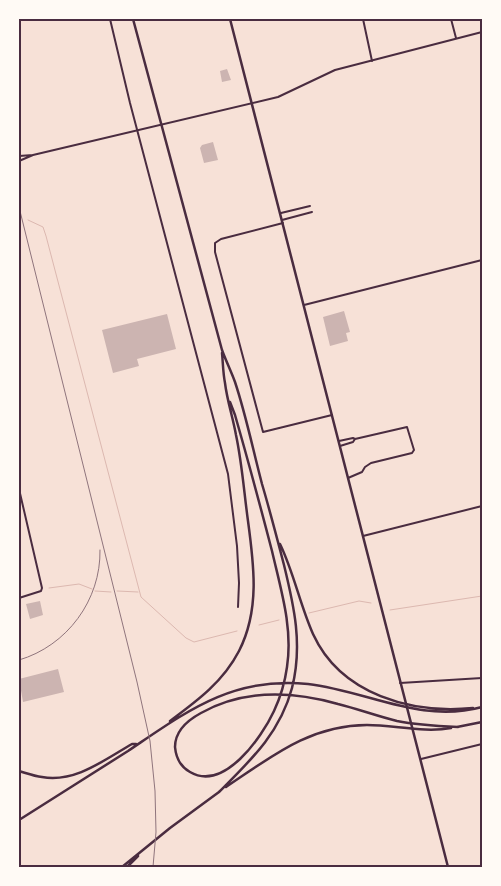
<svg xmlns="http://www.w3.org/2000/svg" width="501" height="886" font-family="'Work Sans',sans-serif">
  <style>
    .lines { fill: none; stroke-linecap: round; stroke-linejoin: round }
    .stream { stroke: #dcb8b0; stroke-width: 1 }
    .building { fill: #ccb4b1 }
    .minor { stroke: #4a2c40; stroke-width: 2 }
    .tertiary { stroke: #4a2c40; stroke-width: 2 }
    .secondary { stroke: #4a2c40; stroke-width: 2.5 }
    .trunk { stroke: #4a2c40; stroke-width: 2.5 }
    .rail { stroke: #8f747c; stroke-width: 1 }
    .neatline { fill: none; stroke: #4a2c40; stroke-width: 2 }
  </style>
  <rect width="100%" height="100%" fill="#f7e1d7"/>
  <g class="lines">
    <path class="stream" d="M28 220 43 227 46 236 141 597 186 638 194 642 237 631
      M49 588 79 584 92 589
      M95 591 111 592
      M117 591 138 592
      M390 610 482 596
      M309 613 359 601 371 603
      M259 625 279 620"/>
  </g>
  <path class="building" d="M227 69 231 80 222 82 220 71Z
    M213 142 218 160 204 163 200 148 202 145Z
    M344 311 350 332 346 333 348 341 330 346 323 317Z
    M167 314 176 349 137 359 139 366 113 373 102 330Z
    M40 601 43 615 30 619 26 604Z
    M58 669 64 692 23 702 19 679Z"/>
  <g class="lines">
    <path class="minor" d="M110 19 130 103 228 474 237 546 239 583 238 607
      M363 19 372 61
      M451 19 456 38
      M281 213 310 206
      M282 220 312 212
      M283 223 221 239 215 243V252L263 432 332 415
      M339 441 353 438 355 439 353 442 340 446
      M348 478 362 472 365 467 371 463 412 453 414 450 407 427 355 439
      M19 489 42 588 41 591 19 598
      M363 536 482 506
      M400 683 482 678
      M421 759 482 744"/>
    <path class="tertiary" d="M19 156 33 155 278 97 335 70 482 32
      M19 161 33 155
      M304 305 482 260"/>
    <path class="secondary" d="M230 19 448 867"/>
    <path class="trunk" d="M133 19 222 350C226 361 231 371 235 382 246 415 253 450 262 484 270 511 277 538 284 565 294 606 303 645 292 688 280 733 251 760 219 792
      M230 402 235 415C248 460 260 505 272 551 281 590 293 628 287 667 285 682 280 698 274 711 262 737 224 792 190 772 181 767 176 758 175 747 175 731 188 720 201 713 244 689 292 691 338 704 358 709 377 716 397 721 417 725 437 726 458 727
      M280 544C294 573 300 605 313 634 341 695 412 714 473 708
      M170 721C197 701 223 682 239 651 260 610 254 565 248 521 244 492 242 463 236 435 233 418 227 400 225 383 223 373 223 363 222 353
      M457 727 482 722
      M19 771C26 773 34 776 42 777 75 783 104 760 132 744H136
      M226 787C271 757 310 725 367 725 394 725 424 733 451 728
      M19 820C55 797 92 774 128 751 186 712 232 676 308 684 368 691 420 724 482 707
      M122 867 170 828 219 792
      M127 867 138 856"/>
    <path class="rail" d="M19 207 137 682 150 741 155 791 156 832 153 867
      M19 660C67 646 101 600 100 550"/>
  </g>
  <rect width="501" height="886" fill="none" stroke="#fffaf5" stroke-width="40"/>
  <rect x="20" y="20" width="461" height="846" class="neatline"/>
</svg>
